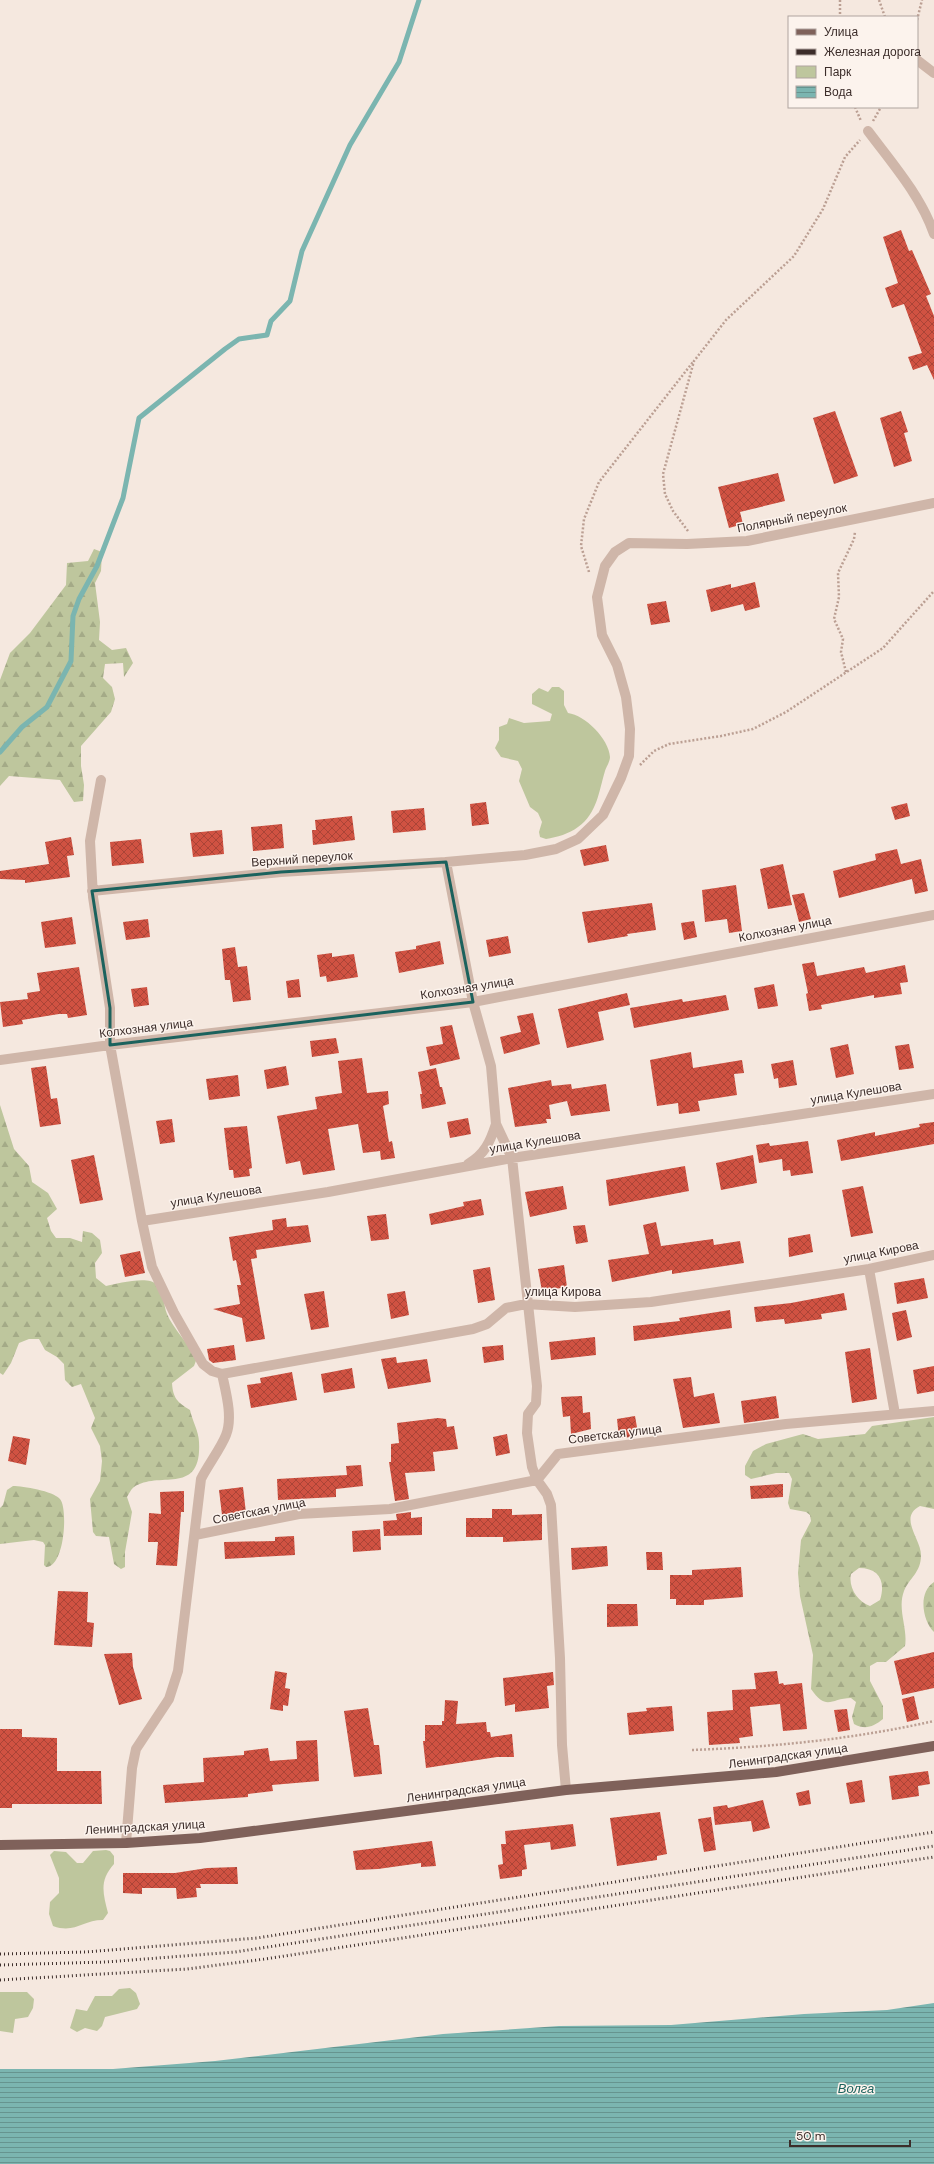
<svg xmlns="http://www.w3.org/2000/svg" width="934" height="2164" font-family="'DM Sans',sans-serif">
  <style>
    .green { fill: #bec69d }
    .forest { fill: url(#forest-firs); fill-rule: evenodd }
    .water { fill: url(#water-rules) }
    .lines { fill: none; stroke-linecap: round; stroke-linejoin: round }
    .stream { stroke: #7bb5b0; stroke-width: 5 }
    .building { fill: url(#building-cross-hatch) }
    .path { stroke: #bb9f93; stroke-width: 2.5; stroke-dasharray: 2 2; stroke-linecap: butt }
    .minor { stroke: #cfb6a9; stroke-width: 10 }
    .major { stroke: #7f615a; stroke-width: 10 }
    .rail { stroke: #3c2d2a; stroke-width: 3; stroke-dasharray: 1 3; stroke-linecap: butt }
    .marked { fill: none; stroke: #1b625d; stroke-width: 3; stroke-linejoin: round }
    .labels { text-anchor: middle; stroke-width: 3; stroke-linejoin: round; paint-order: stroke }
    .street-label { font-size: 12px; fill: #3c2d2a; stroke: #fcf3ed }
    .water-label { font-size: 13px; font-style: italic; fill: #1b625d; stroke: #fcf3ed }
  </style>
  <defs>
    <pattern id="forest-firs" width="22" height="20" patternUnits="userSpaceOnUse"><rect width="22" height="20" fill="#bec69d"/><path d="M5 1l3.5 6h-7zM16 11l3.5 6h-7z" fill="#a4aa87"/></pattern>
    <pattern id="water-rules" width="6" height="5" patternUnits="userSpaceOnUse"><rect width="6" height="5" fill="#7bb5b0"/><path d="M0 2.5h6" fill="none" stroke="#66948f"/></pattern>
    <pattern id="building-cross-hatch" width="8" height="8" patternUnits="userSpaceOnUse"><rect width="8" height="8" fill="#d05242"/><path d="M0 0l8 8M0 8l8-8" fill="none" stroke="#aa4437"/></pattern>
  </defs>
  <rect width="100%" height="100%" fill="#f5e8df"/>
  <path class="green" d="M552 687H559L564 691V705L568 713C585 715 609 739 610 757 610 762 606 767 605 771 599 791 597 814 578 827 569 834 557 837 546 839L540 837 539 832 542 822 538 813 530 807 519 781 522 769 518 761 501 757 495 748 499 740V727L507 724 509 718 524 723 550 721 552 714 532 704V694L539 688 548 692Z
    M106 1850 110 1851 114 1856V1864C99 1881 103 1893 108 1913L103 1920C82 1920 75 1934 53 1926L49 1914 50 1902 59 1893V1878L50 1855 54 1851 66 1852 77 1863H83L93 1851Z
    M130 1988 136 1993 140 2004 137 2009 105 2017 102 2026 97 2031 85 2028 77 2032 70 2028 76 2009 87 2011 95 1996H112L119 1989Z
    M0 1992H27L34 1999 33 2008 28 2017 15 2019 13 2033 0 2031Z"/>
  <path class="forest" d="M94 549 102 552 101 571 95 583 100 622 99 640 112 650 126 648 133 663 124 677 123 663 105 664 103 678 112 687 115 699 111 712 81 746V766L84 785 83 801 74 802 60 780 9 776 0 786V680L10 653 30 633 66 585 67 563 88 561Z
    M0 1105 14 1149 29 1166 32 1182 48 1193 57 1209 47 1218 51 1231 56 1238H70L82 1242 83 1231 92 1233 100 1240 102 1253 95 1263 96 1278 106 1286C117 1284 149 1275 157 1285 165 1293 163 1305 167 1314 173 1328 189 1345 197 1358L194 1366 172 1383C173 1398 177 1402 190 1410 192 1420 199 1432 199 1442 202 1497 159 1470 134 1487 131 1489 129 1494 127 1497L132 1512 125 1552V1567L121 1569 114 1564 109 1537 96 1536 93 1532 90 1499 100 1481 102 1461 100 1446 91 1428 95 1418 81 1384 72 1387 65 1380 64 1364 57 1357 45 1350 39 1339H29L19 1343 11 1363 3 1375 0 1373Z
    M934 1417V1509L920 1506C898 1517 921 1539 921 1555 921 1573 909 1578 904 1591 897 1609 908 1628 905 1646L886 1662H877L870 1666V1681L883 1706V1719C873 1727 865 1730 854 1724L852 1717 856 1702 851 1698C831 1698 827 1712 811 1689L813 1655 800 1596 798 1573 801 1540 811 1521 810 1515 806 1512 790 1509 788 1503 792 1479 789 1473H776L751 1479 745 1475V1466L753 1451 766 1444 803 1434 818 1439 865 1434 872 1426ZM859 1568C879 1568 886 1581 880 1600L870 1606C858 1602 848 1588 851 1574Z
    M13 1486C23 1486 53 1491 60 1499 68 1508 65 1567 46 1567L44 1565 45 1545 43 1542 34 1540 0 1544V1508L3 1505 7 1490Z
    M934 1582V1632C922 1620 918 1592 934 1582Z"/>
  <path class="water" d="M934 2003V2164H0V2069H113L215 2061 443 2034 559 2026 671 2025 804 2014 887 2010Z"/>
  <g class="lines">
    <path class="stream" d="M0 752 22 727 47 707 71 661 73 616 79 599 97 566 123 498 139 418 225 349 239 339 267 335 271 321 290 301 302 251 350 145 399 62 419 0"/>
  </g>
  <path class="building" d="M901 230 909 251 912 250 931 294 926 296 934 316V380L927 365 913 370 908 357 922 353 904 304 892 308 885 288 898 283 883 237Z
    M835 411 858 476 834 484 813 418Z
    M901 411 908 432 904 433 912 461 894 467 880 418Z
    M778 473 785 501 740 512 743 524 729 528 718 487Z
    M755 582 760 607 745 611 743 604 711 612 706 590 731 584V588Z
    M666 601 670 622 651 625 647 604Z
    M486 802 489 824 472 826 470 804Z
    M907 803 910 816 895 820 891 807Z
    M424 808 426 830 393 833 391 811Z
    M352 816 355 840 313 845 312 830H316L315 820Z
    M282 824 284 848 253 851 251 827Z
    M222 830 224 854 193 857 190 833Z
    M71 837 74 855 67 856 70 877 25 883V880L0 879V871L49 864 45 842Z
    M141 839 144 863 112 866 110 842Z
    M606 845 609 861 584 866 580 850Z
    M897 849 901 864 921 859 928 891 915 894 912 879 839 898 833 871 876 860 875 854Z
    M783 864 792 905 768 909 760 869Z
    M736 885 742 931 729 933 727 919 705 922 702 890Z
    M804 893 811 919 799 922 792 895Z
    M652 903 656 930 627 934 628 936 588 943 582 912Z
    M72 917 76 944 45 948 41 922Z
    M148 919 150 937 126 940 123 922Z
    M694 921 697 937 684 940 681 923Z
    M508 936 511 953 489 957 486 940Z
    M440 941 444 964 399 973 395 952 416 949V946Z
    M235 947 238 967 247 966 251 1000 233 1002 230 980H225L222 949Z
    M332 953V957L354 954 358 977 327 982 326 976 320 977 317 955Z
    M814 962 817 976 864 967 866 973 905 965 908 982 900 983 902 994 874 998V995L821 1005 822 1009 809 1011 806 994 808 993 802 964Z
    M79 967 87 1015 68 1018 67 1014H59L22 1020 23 1024 3 1027 0 1002 28 999 27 993 40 991 37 973Z
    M299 979 301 997 288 998 286 981Z
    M774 984 778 1006 758 1009 754 988Z
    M147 987 149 1005 134 1007 131 989Z
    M627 993 630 1005 598 1012 604 1040 567 1048 558 1009Z
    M726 995 729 1010 634 1028 630 1008 682 999 683 1002Z
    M533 1013 540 1044 504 1054 500 1037 521 1032 517 1016Z
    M452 1025 460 1059 430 1066 426 1047 443 1044 440 1027Z
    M336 1038 339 1053 312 1057 310 1041Z
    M848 1044 854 1074 836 1078 830 1048Z
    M909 1044 914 1068 899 1070 895 1046Z
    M691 1052 693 1068 742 1060 744 1073 734 1074 737 1095 698 1101 700 1111 679 1114 678 1103 657 1106 650 1060Z
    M362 1058 367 1093 388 1091 389 1104 383 1106 389 1142 392 1141 395 1158 381 1160 380 1151 363 1153 358 1124 328 1129 335 1170 303 1175 300 1161 286 1164 277 1116 317 1109 315 1097 342 1093 338 1061Z
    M793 1060 797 1085 779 1088 778 1078 774 1079 771 1064Z
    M46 1066 51 1099 57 1098 61 1124 40 1127 31 1068Z
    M286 1066 289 1085 267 1089 264 1070Z
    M436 1068 440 1087H442L446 1104 422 1109 420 1094H422L418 1072Z
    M238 1075 240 1096 209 1100 206 1079Z
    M551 1080 552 1086 571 1084 572 1089 606 1084 610 1111 571 1116 567 1101 549 1105 551 1119H546L547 1123 515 1127 508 1088Z
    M468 1118 471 1134 450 1138 447 1122Z
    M172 1119 175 1142 160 1144 156 1121Z
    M934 1122V1144L841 1161 837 1140 875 1132V1136L920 1127 919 1124Z
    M247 1126 252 1168 249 1169 250 1176 234 1178 233 1170H229L224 1128Z
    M808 1141 813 1173 791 1176 790 1170 783 1171 782 1159 759 1163 756 1145 769 1143 770 1146Z
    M94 1155 103 1200 80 1204 71 1160Z
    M753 1155 757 1183 721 1190 716 1163Z
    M685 1166 689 1191 609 1206 606 1180Z
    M563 1186 567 1209 530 1217 525 1192Z
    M863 1186 873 1233 851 1237 842 1190Z
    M481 1199 484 1215 431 1225 429 1214 464 1206 463 1202Z
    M386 1214 389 1239 371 1241 367 1216Z
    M286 1218 287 1227 308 1225 311 1242 256 1250 257 1258 251 1259 265 1339 246 1342 242 1318 213 1309 240 1304 237 1285H241L236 1260 233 1261 229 1237 273 1230 272 1220Z
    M656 1222 661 1246 713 1239 714 1245 740 1241 744 1263 672 1274V1270L612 1282 608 1260 649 1254 643 1225Z
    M585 1225 588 1242 576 1244 573 1226Z
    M810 1234 813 1252 789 1257 788 1238Z
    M140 1251 145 1273 125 1277 120 1255Z
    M564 1265 567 1287 542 1291 538 1269Z
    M490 1267 495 1300 478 1303 473 1270Z
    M924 1278 928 1298 897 1304 894 1283Z
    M324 1291 329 1327 311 1330 304 1294Z
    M405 1291 409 1315 391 1319 387 1294Z
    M844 1293 847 1310 821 1314 822 1319 785 1324 784 1319 756 1322 754 1307 791 1303Z
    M730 1310 732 1328 634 1341 633 1326 680 1321 679 1318Z
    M906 1310 912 1337 897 1341 892 1313Z
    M595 1337 596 1355 551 1360 549 1342Z
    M234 1345 236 1360 213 1363 209 1360 207 1349Z
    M503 1345 504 1360 484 1363 482 1347Z
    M870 1348 877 1399 852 1403 845 1352Z
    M396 1357 397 1363 427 1359 431 1382 388 1389 381 1359Z
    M934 1366V1391L917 1394 913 1370Z
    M352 1368 355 1388 324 1393 321 1374Z
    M292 1372 297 1400 251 1408 247 1385 261 1383 260 1378Z
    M691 1377 694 1397 714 1393 720 1423 683 1428 673 1379Z
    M582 1396 583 1413 590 1412 591 1429 571 1434 570 1416 563 1417 561 1397Z
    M776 1396 779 1418 744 1423 741 1401Z
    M635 1416 638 1433 633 1434 634 1437 619 1438 617 1419Z
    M438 1418 446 1419 447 1427 454 1426 458 1449 433 1452 435 1471 405 1473 409 1499 395 1501 389 1462H391V1444L399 1443 397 1423Z
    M507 1434 510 1453 496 1456 493 1437Z
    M13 1436 30 1439 26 1465 8 1461Z
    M361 1465 363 1486 336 1489V1497L278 1500 277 1479 347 1475 346 1466Z
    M783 1484V1497L751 1499 750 1486Z
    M243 1487 246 1513 222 1515 219 1490Z
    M184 1491V1512H181L177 1566 156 1565 158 1542H148L149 1513 161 1514 160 1492Z
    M492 1509H512V1515L542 1514V1540L503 1542V1537H466V1518H492Z
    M411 1512V1518L422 1517V1535L384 1536 383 1521 397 1520 396 1514Z
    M380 1529 381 1550 353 1552 352 1531Z
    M294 1536 295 1555 225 1559 224 1542 275 1541V1537Z
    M607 1546 608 1566 572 1570 571 1548Z
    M646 1552H662L663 1570H647Z
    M741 1567 743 1597 704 1600V1605H676V1599H670V1575H692V1570Z
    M58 1591 88 1592 87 1622 94 1623 92 1647 54 1645Z
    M607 1604H637L638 1626 607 1627Z
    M934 1652V1688L902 1695 894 1661Z
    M132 1653 133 1667 142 1699 119 1705 104 1654Z
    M275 1671 287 1673 285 1688 290 1689 288 1706 283 1705V1711L270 1709Z
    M777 1671 779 1684 783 1683 784 1685 802 1683 807 1729 783 1731 780 1704 750 1707 753 1736 739 1738 740 1743 709 1745 707 1712 733 1710 732 1690 756 1689 754 1673Z
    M553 1672 554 1685 547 1686 549 1708 515 1712V1704L505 1706 503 1678Z
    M914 1696 919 1719 907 1722 902 1699Z
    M445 1700 458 1701 456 1724 486 1722 487 1732H490L491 1737 512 1734 514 1757H497L426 1768 423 1741H425V1725H442V1721H444Z
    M672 1706 674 1731 629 1735 627 1713 647 1711 646 1708Z
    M368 1708 374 1745H379L382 1774 354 1777 344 1711Z
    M847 1709 850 1730 838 1732 834 1710Z
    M0 1729H22V1737L57 1738V1771H101L102 1804H12V1808H0Z
    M317 1740 319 1781 272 1785 273 1791 248 1794V1797L165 1803 163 1785 204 1782 203 1758 244 1755V1751L268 1748 270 1761 297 1759 296 1741Z
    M928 1771 930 1784 918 1786 919 1796 892 1800 889 1776Z
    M862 1780 865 1802 850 1804 846 1783Z
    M809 1790 811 1804 799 1806 796 1793Z
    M763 1800 770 1828 753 1832 751 1821 715 1825 713 1807 727 1805 728 1808Z
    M660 1812 667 1854 657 1856V1860L617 1866 610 1818Z
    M711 1817 716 1850 704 1852 698 1819Z
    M573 1824 576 1846 551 1850 550 1842 524 1845 527 1869 522 1870V1876L500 1879 498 1865 503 1864 501 1844H506L505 1831Z
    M432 1841 436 1866 421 1867V1863L378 1869 356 1870 353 1851Z
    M237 1867 238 1884H200L201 1888H196L197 1897 177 1899 176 1888H142V1894L123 1893V1873H175L207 1868Z"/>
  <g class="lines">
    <path class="path" d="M840 0V17
      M879 0 885 17
      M917 20 922 0
      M855 107 861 121
      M873 121 881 107
      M688 531 673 511 665 494 663 474 694 361 726 320 794 256 823 209 845 157 860 140
      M589 572 581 546 584 519 599 482 693 362
      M846 672 841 652 843 639 834 619 839 597 838 573 854 539 855 532
      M640 765 654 751 669 744 721 736 753 729 786 712 883 648 934 591
      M692 1750C774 1747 854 1739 934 1721"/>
    <path class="minor" d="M917 60 934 73
      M868 131C892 163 921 196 934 234
      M101 780 90 841 93 897 110 1008V1045L142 1221 152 1267 174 1313 203 1364 212 1371 222 1374 473 1329 487 1324 506 1308 526 1304 575 1307 651 1302 869 1269 934 1255
      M446 862 473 1002 491 1066 496 1124 512 1158 537 1386 536 1403 528 1414 527 1433 532 1467 537 1480 547 1494 551 1505 560 1658 562 1745 566 1790
      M92 891 281 872 446 862 525 855 556 849 578 839 603 815 621 778 629 756 630 729 626 697 617 665 602 635 597 597 605 566 615 552 629 543 687 544 747 541 934 503
      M0 1060 110 1045 473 1002 934 915
      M468 1164C485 1154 490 1142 496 1124
      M142 1221 328 1192 512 1158 934 1094
      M869 1269 895 1414
      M195 1535 299 1514 390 1509 537 1480 558 1454 786 1424 934 1411
      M126 1843 132 1768 136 1749 169 1699 178 1671 201 1479C208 1465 221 1448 226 1435 233 1417 226 1393 222 1374"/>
    <path class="major" d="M0 1845 126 1843 200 1838 566 1790 776 1772 934 1746"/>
    <path class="rail" d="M0 1954 86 1952 257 1938 934 1832
      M0 1965 106 1962 235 1952 934 1846
      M0 1980 187 1969 265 1959 934 1857"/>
  </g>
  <path class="marked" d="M446 862 473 1002 110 1045V1008L92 891 281 872Z"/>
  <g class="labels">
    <g class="street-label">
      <text transform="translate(792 518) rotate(-11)" y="4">Полярный переулок</text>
      <text transform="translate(302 859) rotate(-4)" y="4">Верхний переулок</text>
      <text transform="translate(785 929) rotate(-11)" y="4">Колхозная улица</text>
      <text transform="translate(467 988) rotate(-9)" y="4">Колхозная улица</text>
      <text transform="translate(146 1028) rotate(-7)" y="4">Колхозная улица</text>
      <text transform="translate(856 1093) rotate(-9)" y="4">улица Кулешова</text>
      <text transform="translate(535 1142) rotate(-9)" y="4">улица Кулешова</text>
      <text transform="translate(216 1196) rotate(-9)" y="4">улица Кулешова</text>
      <text transform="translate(881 1252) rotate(-11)" y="4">улица Кирова</text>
      <text x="563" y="1296">улица Кирова</text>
      <text transform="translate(615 1434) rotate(-7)" y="4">Советская улица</text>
      <text transform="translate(259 1511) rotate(-11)" y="4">Советская улица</text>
      <text transform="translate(788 1756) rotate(-8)" y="4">Ленинградская улица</text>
      <text transform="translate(466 1790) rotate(-8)" y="4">Ленинградская улица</text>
      <text transform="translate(145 1827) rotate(-3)" y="4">Ленинградская улица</text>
    </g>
    <g class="water-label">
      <text x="856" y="2093">Волга</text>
    </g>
  </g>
  <rect x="788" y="16" width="130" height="92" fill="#fcf3ed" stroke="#afa49f"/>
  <rect x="796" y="29" width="20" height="6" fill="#7f615a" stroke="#afa49f"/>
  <text x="824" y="36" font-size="12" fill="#3c2d2a">Улица</text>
  <rect x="796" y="49" width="20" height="6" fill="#3c2d2a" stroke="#afa49f"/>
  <text x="824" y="56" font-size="12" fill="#3c2d2a">Железная дорога</text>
  <rect x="796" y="66" width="20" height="12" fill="#bec69d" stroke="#afa49f"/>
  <text x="824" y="76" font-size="12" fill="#3c2d2a">Парк</text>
  <rect x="796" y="86" width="20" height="12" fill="url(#water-rules)" stroke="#afa49f"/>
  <text x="824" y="96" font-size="12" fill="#3c2d2a">Вода</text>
  <path d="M790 2140v6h120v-6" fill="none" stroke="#3c2d2a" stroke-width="2"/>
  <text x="796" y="2140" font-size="12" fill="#3c2d2a" stroke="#fcf3ed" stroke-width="3" paint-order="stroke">50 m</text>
</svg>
